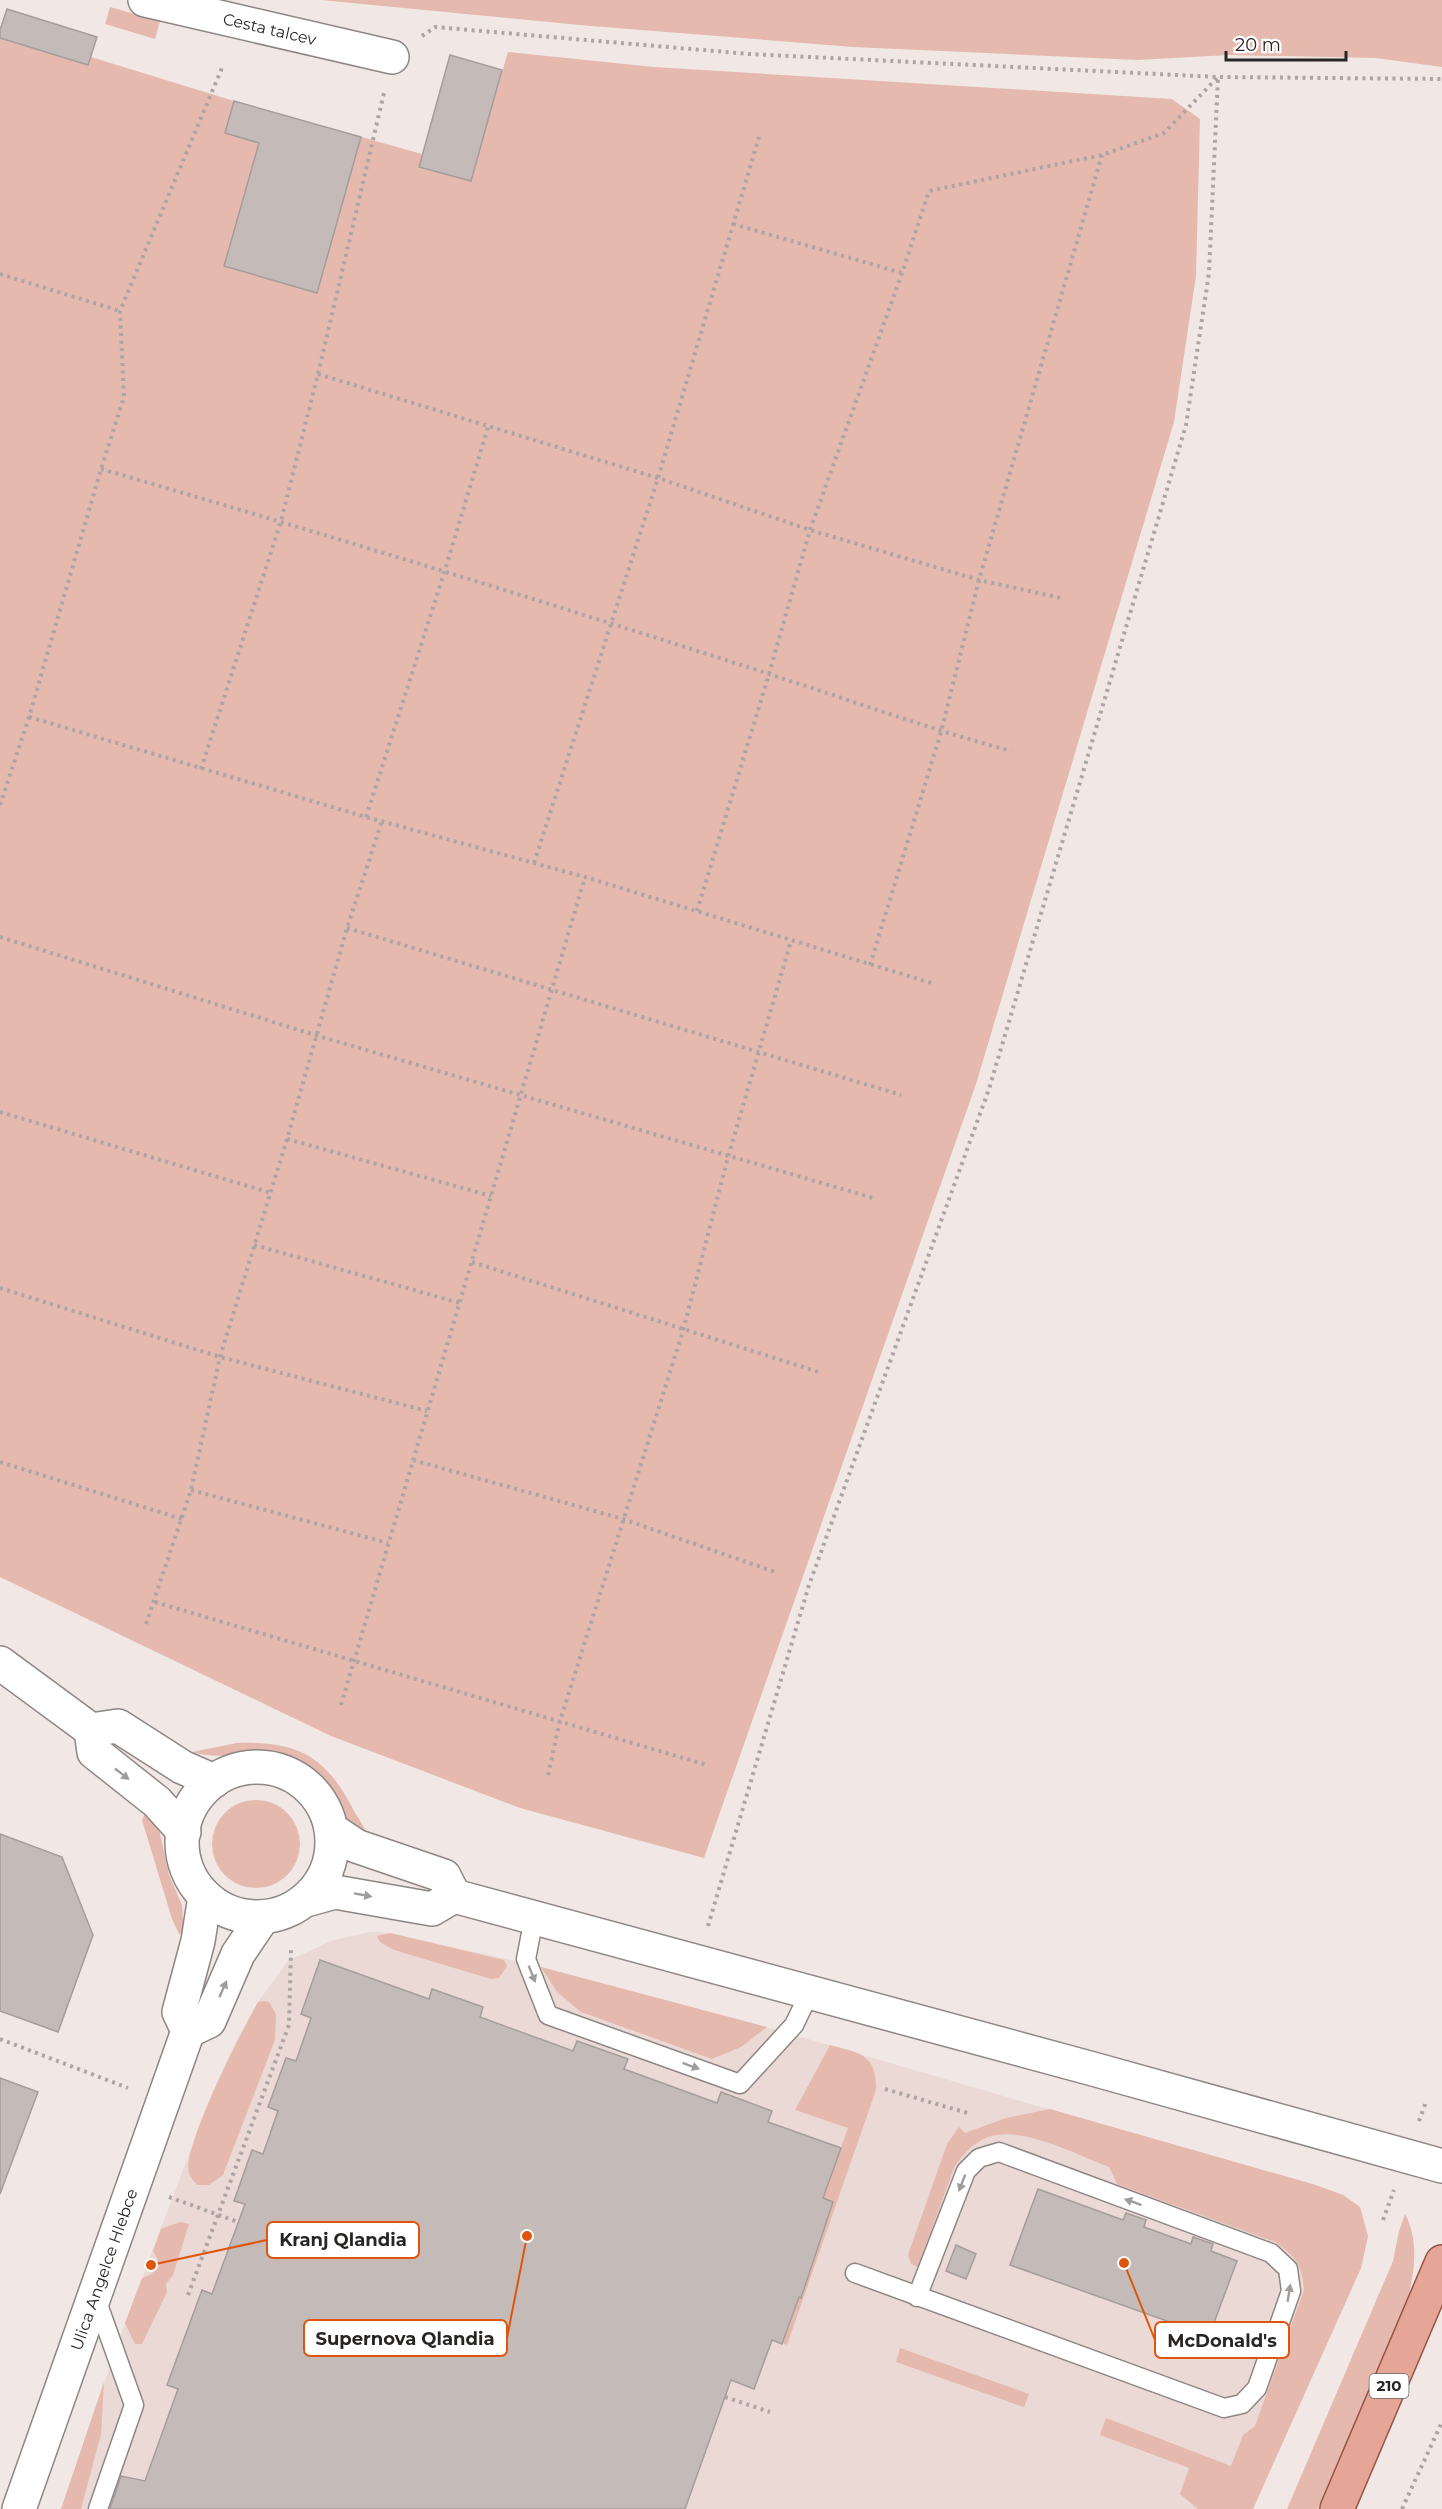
<svg xmlns="http://www.w3.org/2000/svg" width="1442" height="2509" font-family="Montserrat,sans-serif">
  <style>
    .built { fill: #ebd9d5 }
    .green { fill: #e5b9ae }
    .building { fill: #c4bbb9; stroke: #a59d9b; stroke-width: 1.5 }
    .lines { fill: none; stroke-linecap: round; stroke-linejoin: round }
    .service-casing { stroke: #8e8684; stroke-width: 21 }
    .minor-casing { stroke: #8e8684; stroke-width: 36 }
    .primary-casing { stroke: #975243; stroke-width: 36 }
    .path { stroke: #aca5a4; stroke-width: 4; stroke-dasharray: 3 4.5; stroke-linecap: butt }
    .service { stroke: #fff; stroke-width: 18 }
    .minor { stroke: #fff; stroke-width: 33 }
    .primary { stroke: #e5a698; stroke-width: 33 }
    .oneway { fill: #9e9d9c }
    .labels { text-anchor: middle; stroke-width: 5; stroke-linejoin: round; paint-order: stroke }
    .shield { fill: #fff; stroke: #686666; stroke-width: 1.5 }
    .shield-label { font-size: 15px; font-weight: bold; fill: #282524 }
    .street-label { font-size: 16px; fill: #282524; stroke: #fff }
    .leader { fill: none; stroke: #de560d; stroke-width: 2 }
    .callout-dot { fill: #de560d; stroke: #fff; stroke-width: 2 }
    .callout { fill: #fff; stroke: #de560d; stroke-width: 2 }
    .callout-label { font-size: 18px; text-anchor: middle; font-weight: bold; fill: #282524 }
  </style>
  <rect width="100%" height="100%" fill="#f1e8e6"/>
  <path class="built" d="M371 1932 390 1933 541 1967 767 2027 1343 2195 1360 2207 1368 2236 1361 2268 1253 2509H61L125 2323 213 2091 235 2043 258 2002 288 1961 333 1940Z"/>
  <path class="green" d="M321 0H1442V67L1375 58 1229 55 1137 60 853 47 579 25Z
    M110 7 160 21 155 39 105 24Z
    M0 38 88 65 91 57 234 101 422 154 419 167 470 181 508 52 654 67 1172 99 1200 119 1196 276 1174 422 976 1084 704 1858 520 1808 331 1736 0 1577Z
    M237 1743C297 1741 325 1755 353 1809 358 1819 365 1826 368 1837 362 1833 354 1830 349 1824 331 1800 327 1776 296 1762 256 1744 229 1763 192 1752Z
    M212 1844a44 44 0 1 1 88 0a44 44 0 1 1-88 0Z
    M147 1808 159 1829 169 1875 182 1905 184 1933 179 1934 172 1919 142 1820Z
    M390 1933 504 1960 507 1966 499 1978 491 1979 394 1950 380 1942 377 1936Z
    M541 1967 767 2027 741 2047 712 2059 581 2012 557 1992Z
    M264 2001 269 2002 276 2014 275 2040 223 2175 209 2185H197C195 2182 190 2177 189 2174 181 2148 243 2029 258 2002Z
    M830 2045C860 2053 877 2054 876 2090L787 2345 783 2343 799 2297 801 2298 833 2202 823 2198 848 2128 795 2110Z
    M1050 2109 1316 2185 1343 2195 1360 2207 1368 2236 1361 2268 1253 2509H1198L1180 2494 1189 2468 1100 2435 1106 2418 1231 2466 1243 2435 1255 2426 1304 2290C1302 2264 1296 2257 1275 2242L1117 2184 1109 2167C1078 2155 1030 2130 997 2135 979 2137 962 2154 954 2168L918 2267 911 2264 908 2255 947 2144 959 2127 965 2133 1006 2118Z
    M1405 2214C1423 2248 1411 2287 1402 2322L1318 2509H1287L1393 2261 1399 2231Z
    M180 2222 189 2224 173 2275 166 2284 167 2292 142 2344H135L125 2323 142 2278 152 2274 158 2260 153 2251 161 2229Z
    M900 2348 1029 2394 1024 2407 896 2362Z
    M104 2382 101 2434 81 2509H61Z"/>
  <path class="building" d="M7 9 97 37 88 65 0 38V30Z
    M450 55 502 70 471 181 419 167Z
    M234 101 361 137 317 293 224 266 259 143 225 133Z
    M0 1834 62 1857 93 1935 58 2032 0 2011Z
    M320 1960 429 1999 432 1989 483 2007 480 2017 573 2051 577 2041 628 2059 624 2069 717 2103 721 2092 772 2111 768 2122 841 2148 823 2198 833 2202 801 2298 799 2297 782 2344 772 2340 754 2389 731 2380 685 2509H110L121 2476 145 2481 178 2389 167 2385 202 2290 212 2294 245 2204 234 2201 252 2150 263 2154 278 2111 268 2107 286 2058 296 2061 311 2018 301 2014Z
    M0 2078 38 2092 0 2194Z
    M1038 2189 1123 2220 1126 2213 1146 2220 1144 2227 1191 2244 1193 2237 1213 2244 1211 2251 1237 2261 1209 2336 1010 2265Z
    M956 2245 976 2254 966 2279 946 2271Z"/>
  <g class="lines">
    <g class="service-casing">
      <path id="service" d="M534 1918 526 1959 548 2015 740 2084 794 2025 810 1992
        M855 2273 1224 2408 1242 2404 1257 2388 1291 2291 1288 2269 1271 2253 999 2152 979 2158 966 2171 917 2297
        M95 2296 134 2405 98 2509"/>
    </g>
    <g class="minor-casing">
      <g id="minor">
        <path id="s1" d="M145 0 392 57"/>
        <path d="M0 1663 91 1730 118 1726 182 1767 214 1781"/>
        <path d="M91 1730 94 1752 157 1802 184 1832"/>
        <circle cx="257" cy="1842" r="75"/>
        <path d="M332 1830 356 1846 444 1876 454 1896"/>
        <path d="M306 1900 335 1892 432 1909 454 1896 1093 2069 1442 2166"/>
        <path d="M188 2031 209 2021 238 1954 263 1917"/>
        <path d="M188 2031 179 2012 198 1941 205 1896"/>
        <path id="s2" d="M19 2509 188 2031"/>
      </g>
    </g>
    <g class="primary-casing">
      <path id="primary" d="M1337 2509 1442 2262"/>
    </g>
    <path class="path" d="M422 36 435 27 749 54 1218 77 1442 79
      M733 224 902 273
      M0 274 120 311
      M318 374 658 478 810 530 979 580 1061 598
      M101 469C325 534 547 602 769 674 850 700 929 729 1011 751
      M29 717 366 817 585 877 935 984
      M201 769 281 521 318 374 384 93
      M0 805 29 717 101 469 124 397 120 311 222 68
      M366 817 445 570 488 427
      M534 863 658 478 759 137
      M697 911 769 674 810 530 902 273 929 191 1102 155 1164 133 1217 78
      M347 928 901 1095
      M0 937 315 1035 873 1198
      M870 965 941 732 979 580 1102 155
      M0 1112 271 1193
      M287 1139 491 1196
      M254 1245 460 1303
      M472 1262 822 1373
      M0 1288 220 1357 427 1411
      M413 1460 623 1519 775 1572
      M0 1462 182 1519
      M191 1490 388 1543
      M155 1602 707 1765
      M146 1624 191 1490 220 1357 287 1139 347 928 382 821
      M341 1705 585 877
      M548 1775 560 1721 683 1331 728 1157 791 941
      M708 1926 809 1585 989 1089 1186 425 1209 273 1218 77
      M0 2039 128 2088
      M885 2089 971 2114
      M1419 2121 1426 2102
      M169 2197 238 2222
      M1383 2220 1394 2190
      M188 2295 289 2025 291 1950
      M725 2397 770 2412
      M1402 2509 1442 2422"/>
    <use href="#service" class="service"/>
    <use href="#minor" class="minor"/>
    <use href="#primary" class="primary"/>
  </g>
  <defs><path id="oneway-solid" d="M-6-.8H1V-3.2L6.5 0L1 3.2V.8H-6Z" transform="scale(1.5)"/></defs>
  <g class="oneway">
    <use href="#oneway-solid" transform="translate(122 1774) rotate(38)"/>
    <use href="#oneway-solid" transform="translate(363 1895) rotate(10)"/>
    <use href="#oneway-solid" transform="translate(532 1974) rotate(68)"/>
    <use href="#oneway-solid" transform="translate(223 1989) rotate(-66)"/>
    <use href="#oneway-solid" transform="translate(691 2066) rotate(20)"/>
    <use href="#oneway-solid" transform="translate(962 2183) rotate(111)"/>
    <use href="#oneway-solid" transform="translate(1133 2202) rotate(-160)"/>
    <use href="#oneway-solid" transform="translate(1289 2293) rotate(-81)"/>
  </g>
  <g class="labels">
    <rect class="shield" x="1369.5" y="2374" width="39" height="24" rx="4.5"/>
    <g class="shield-label">
      <text x="1389" y="2391">210</text>
    </g>
    <g class="street-label">
      <text dy="6" stroke="none"><textPath href="#s1" startOffset="128">Cesta talcev</textPath></text>
      <text dy="6" stroke="none"><textPath href="#s2" startOffset="254">Ulica Angelce Hlebce</textPath></text>
    </g>
  </g>
  <path class="leader" d="M151 2265L267 2240M527 2236L507 2338M1124 2263L1155 2340"/>
  <g class="callout-dot">
    <circle cx="151" cy="2265" r="6"/>
    <circle cx="527" cy="2236" r="6"/>
    <circle cx="1124" cy="2263" r="6"/>
  </g>
  <g class="callout">
    <rect x="267" y="2222" width="152" height="36" rx="6"/>
    <rect x="304" y="2320" width="203" height="36" rx="6"/>
    <rect x="1155" y="2322" width="134" height="36" rx="6"/>
  </g>
  <g class="callout-label">
    <text x="343" y="2246">Kranj Qlandia</text>
    <text x="405" y="2345">Supernova Qlandia</text>
    <text x="1222" y="2347">McDonald's</text>
  </g>
  <path d="M1226 51v9h120v-9" fill="none" stroke="#282524" stroke-width="3"/>
  <text x="1235" y="51" font-size="18" fill="#282524" stroke="#ffffff" stroke-width="4.5" paint-order="stroke">20 m</text>
</svg>
